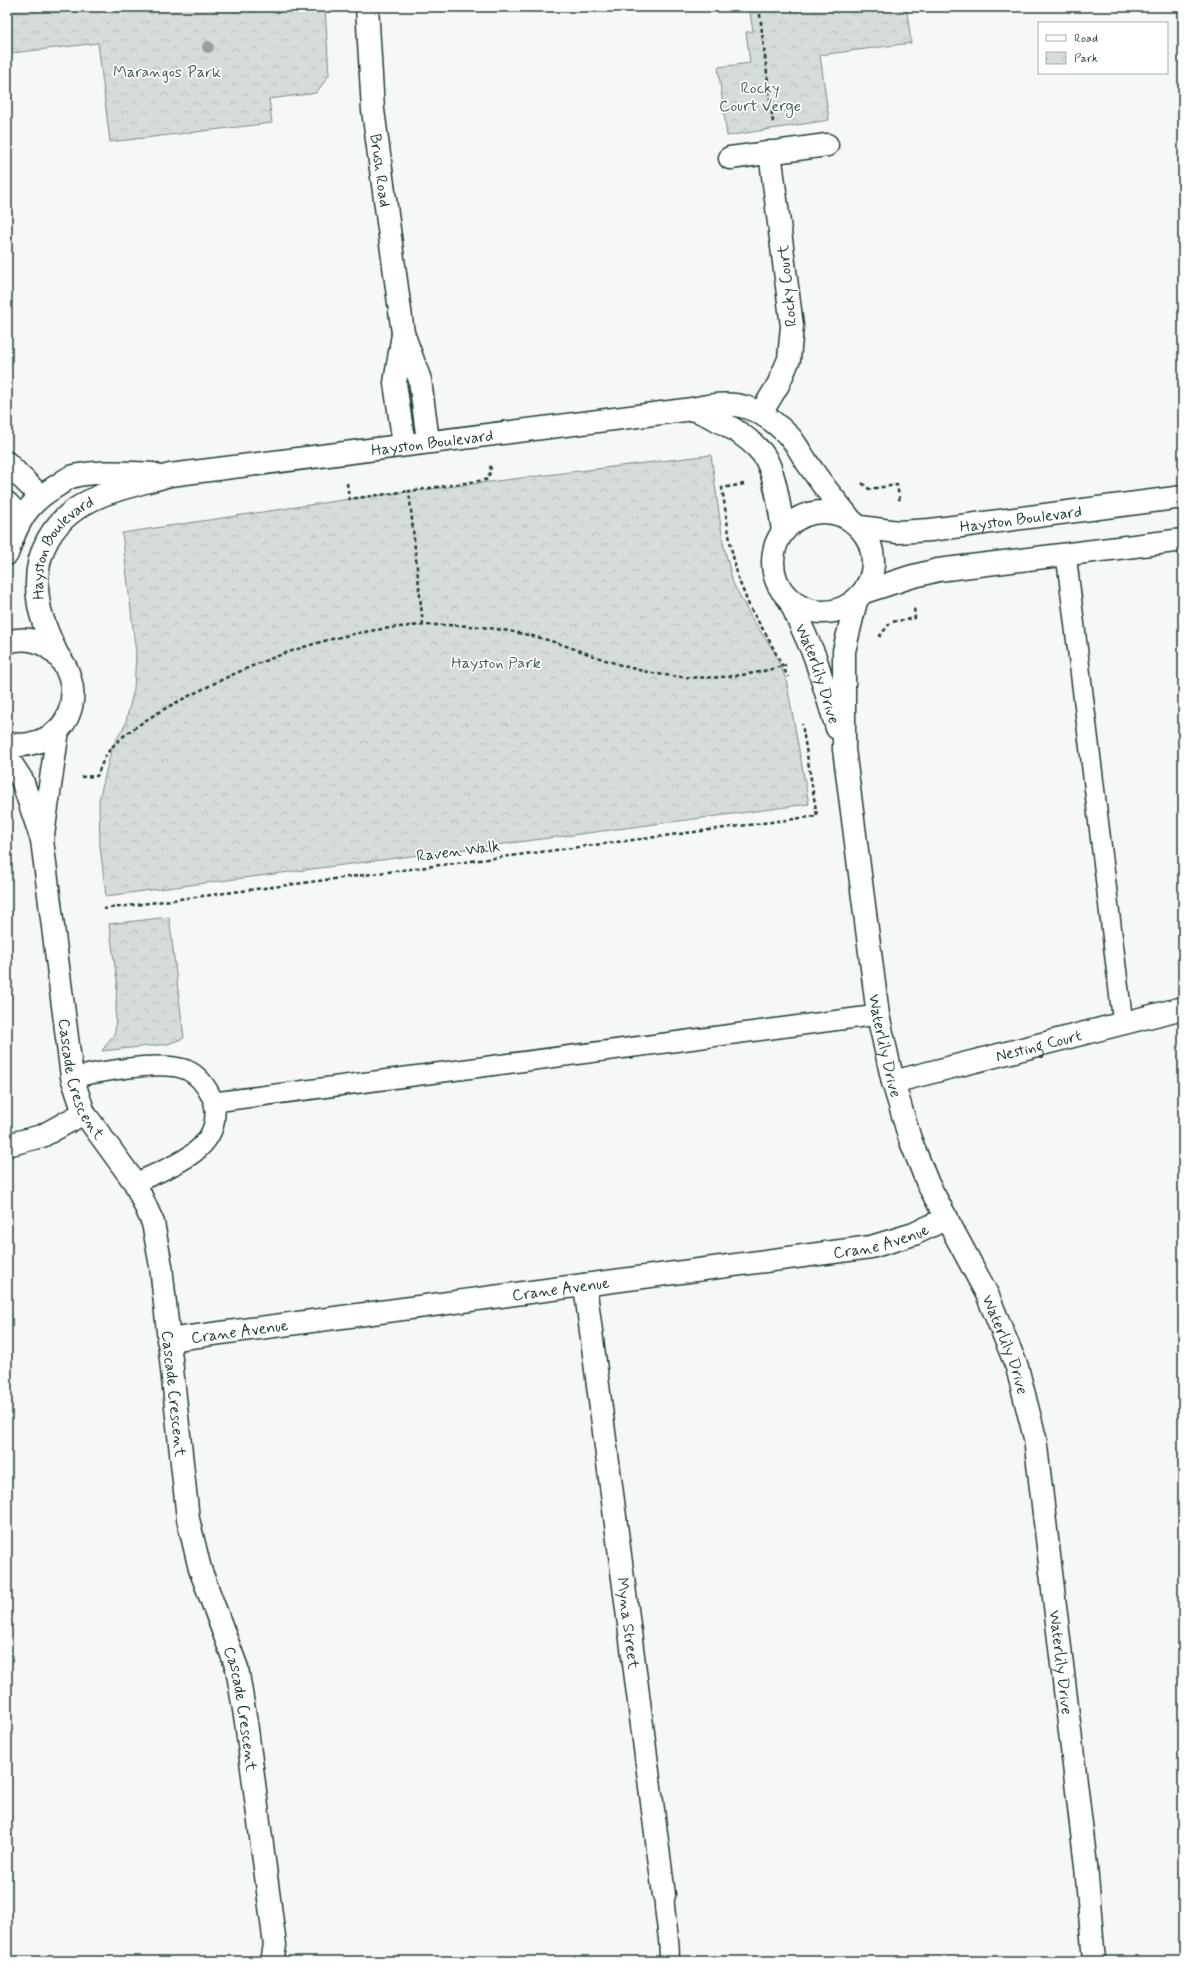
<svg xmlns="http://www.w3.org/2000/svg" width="1190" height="1968" font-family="Mynerve,sans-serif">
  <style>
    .park { fill: url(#park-crowns); stroke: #7a8c88 }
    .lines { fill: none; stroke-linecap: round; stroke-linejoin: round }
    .service-casing { stroke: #1f3d34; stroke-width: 22 }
    .minor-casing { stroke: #1f3d34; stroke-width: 25 }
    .tertiary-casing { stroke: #1f3d34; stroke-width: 25 }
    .path { stroke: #1f3d34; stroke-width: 2.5; stroke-dasharray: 4 3; stroke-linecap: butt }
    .service { stroke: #fff; stroke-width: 19 }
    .minor { stroke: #fff; stroke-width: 22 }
    .tertiary { stroke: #fff; stroke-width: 22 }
    .tree { fill: #94a29e }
    .labels { text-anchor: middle; stroke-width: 3.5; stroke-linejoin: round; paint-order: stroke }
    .park-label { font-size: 16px; fill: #445d55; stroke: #fff }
    .street-label { font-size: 16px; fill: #1f3d34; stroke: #fff }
  </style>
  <defs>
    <pattern id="park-crowns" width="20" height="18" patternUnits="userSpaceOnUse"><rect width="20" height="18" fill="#d6dcdb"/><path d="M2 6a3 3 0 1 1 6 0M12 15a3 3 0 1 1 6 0" fill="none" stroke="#b7bebd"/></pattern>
  </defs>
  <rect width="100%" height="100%" fill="#f6f7f7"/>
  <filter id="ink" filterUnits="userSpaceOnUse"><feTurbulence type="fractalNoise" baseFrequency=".025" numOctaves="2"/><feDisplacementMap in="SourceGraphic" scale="8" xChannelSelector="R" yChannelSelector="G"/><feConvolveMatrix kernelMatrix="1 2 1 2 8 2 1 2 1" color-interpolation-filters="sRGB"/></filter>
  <g filter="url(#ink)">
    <path class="park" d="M7 7H325L329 75 316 93 269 99 272 123 110 142 98 43 12 53 7 61Z
      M749 7H900L901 12 907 11 911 43 820 55 829 120 727 136 718 67 750 63 746 32 753 31Z
      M711 455 723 542 733 583 752 619 774 651 786 679 809 804 106 896 100 846 99 800 112 747 125 725 134 689 136 654 122 533 349 499Z
      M169 917 184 1038 168 1044 102 1051 115 1032 117 980 109 924Z"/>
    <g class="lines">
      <g class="service-casing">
        <path id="service" d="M1066 554 1123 1024
          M72 1077C101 1073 160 1059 187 1070 198 1075 206 1086 211 1096 215 1102 215 1107 215 1114 215 1154 166 1168 135 1183
          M215 1102 878 1015
          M664 1895C664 1918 671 1939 669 1961"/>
      </g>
      <g class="minor-casing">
        <g id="minor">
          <path id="s1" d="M367 7 373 110 403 333 420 380 428 441"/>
          <path d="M730 158 827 145"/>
          <path d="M403 334 395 383 404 444"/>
          <path d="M761 413 778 385 789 359 792 326 770 152"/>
          <path d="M7 463 40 496"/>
          <path d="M7 503 22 518"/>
          <path id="s2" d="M790 601 815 657 837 728"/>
          <path id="s3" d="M856 601 844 651V749L878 1015 893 1082 910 1139 928 1184 987 1294 1017 1367 1035 1438 1086 1866 1094 1961"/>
          <path id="s4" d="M7 757 22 780 42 840 72 1077 84 1113 135 1183 153 1223 161 1266 188 1519 200 1569 237 1668 246 1722 275 1945 272 1961"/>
          <path d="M43 835 58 730"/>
          <path id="s5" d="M893 1082 1183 1008"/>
          <path d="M7 1145 42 1136 84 1113"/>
          <path id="s6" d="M585 1285 664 1895"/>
          <path id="s7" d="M168 1340 871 1247 914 1234 947 1218"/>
        </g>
      </g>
      <g class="tertiary-casing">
        <g id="tertiary">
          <path d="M693 409C718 419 744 432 762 453 775 469 780 510 783 531"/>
          <circle cx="823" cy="562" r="50"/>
          <path id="s8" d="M860 527 898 532 930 530 1183 497"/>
          <path d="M7 554C17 523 26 504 55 487 60 484 66 479 71 477 93 470 130 473 153 474"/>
          <path d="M864 592 910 577 938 570 1183 540"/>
          <path d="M7 642C70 623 101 722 37 742 28 745 17 746 7 743"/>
          <path id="s9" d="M57 654C50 639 42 622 39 605 30 554 52 516 100 496 122 487 147 482 170 475L693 409C736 398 760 406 791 438 799 448 805 461 813 471 824 488 838 503 850 519"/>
        </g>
      </g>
      <path class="path" d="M759 7 773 123
        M347 483 349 499 409 491
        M862 483 869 489 897 485 900 503
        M744 484 722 488 731 547 738 578 750 608 767 636 788 677
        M423 625 409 491 486 480 491 471 490 465
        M879 637 891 622 915 618 914 607
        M81 777 97 776C101 766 105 754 113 746 135 723 178 701 207 687 308 636 416 609 528 635 565 643 599 660 635 669 683 682 739 680 786 665
        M103 909 817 816 802 724"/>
      <use href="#service" class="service"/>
      <use href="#minor" class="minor"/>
      <use href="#tertiary" class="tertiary"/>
    </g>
    <circle class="tree" cx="208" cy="47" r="6"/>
  </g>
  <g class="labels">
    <g class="park-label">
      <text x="167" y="77">Marangos Park</text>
      <text x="760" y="93">Rocky<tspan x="760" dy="18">Court Verge</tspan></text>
      <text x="496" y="668">Hayston Park</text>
    </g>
    <g class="street-label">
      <text dy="6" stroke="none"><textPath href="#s1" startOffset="164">Brush Road</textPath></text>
      <text transform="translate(786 286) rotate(-96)" y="6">Rocky Court</text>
      <text dy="6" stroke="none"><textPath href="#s9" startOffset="526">Hayston Boulevard</textPath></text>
      <text dy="6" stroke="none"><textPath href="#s8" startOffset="162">Hayston Boulevard</textPath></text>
      <text dy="6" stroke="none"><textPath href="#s9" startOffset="119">Hayston Boulevard</textPath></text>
      <text dy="6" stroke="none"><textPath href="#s2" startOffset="78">Waterlily Drive</textPath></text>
      <text transform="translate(458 850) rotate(-7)" y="6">Raven Walk</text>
      <text dy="6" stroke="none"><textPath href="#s5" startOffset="150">Nesting Court</textPath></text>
      <text dy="6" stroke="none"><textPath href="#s3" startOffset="449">Waterlily Drive</textPath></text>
      <text dy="6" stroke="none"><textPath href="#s4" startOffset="334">Cascade Crescent</textPath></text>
      <text dy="6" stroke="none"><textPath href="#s7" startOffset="720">Crane Avenue</textPath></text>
      <text dy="6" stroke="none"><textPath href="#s7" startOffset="396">Crane Avenue</textPath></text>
      <text dy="6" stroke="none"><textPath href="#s7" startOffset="72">Crane Avenue</textPath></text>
      <text dy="6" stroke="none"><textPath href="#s3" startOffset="773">Waterlily Drive</textPath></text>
      <text dy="6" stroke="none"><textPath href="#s4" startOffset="670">Cascade Crescent</textPath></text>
      <text dy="6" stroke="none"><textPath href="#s6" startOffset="341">Myna Street</textPath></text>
      <text dy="6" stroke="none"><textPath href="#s3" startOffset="1097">Waterlily Drive</textPath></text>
      <text dy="6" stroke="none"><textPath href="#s4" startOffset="994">Cascade Crescent</textPath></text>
    </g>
  </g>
  <rect width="1190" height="1968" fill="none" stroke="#fff" stroke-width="24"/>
  <rect x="12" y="12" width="1166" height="1944" fill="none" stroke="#1f3d34" stroke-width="1.5" filter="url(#ink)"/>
  <rect x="1038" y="22" width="130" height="52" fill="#ffffff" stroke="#a5b1ae"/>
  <rect x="1046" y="35" width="20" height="6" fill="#ffffff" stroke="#a5b1ae"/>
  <text x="1074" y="42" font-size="12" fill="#1f3d34">Road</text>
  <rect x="1046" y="52" width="20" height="12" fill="url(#park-crowns)" stroke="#a5b1ae"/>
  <text x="1074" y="62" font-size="12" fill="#1f3d34">Park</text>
</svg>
